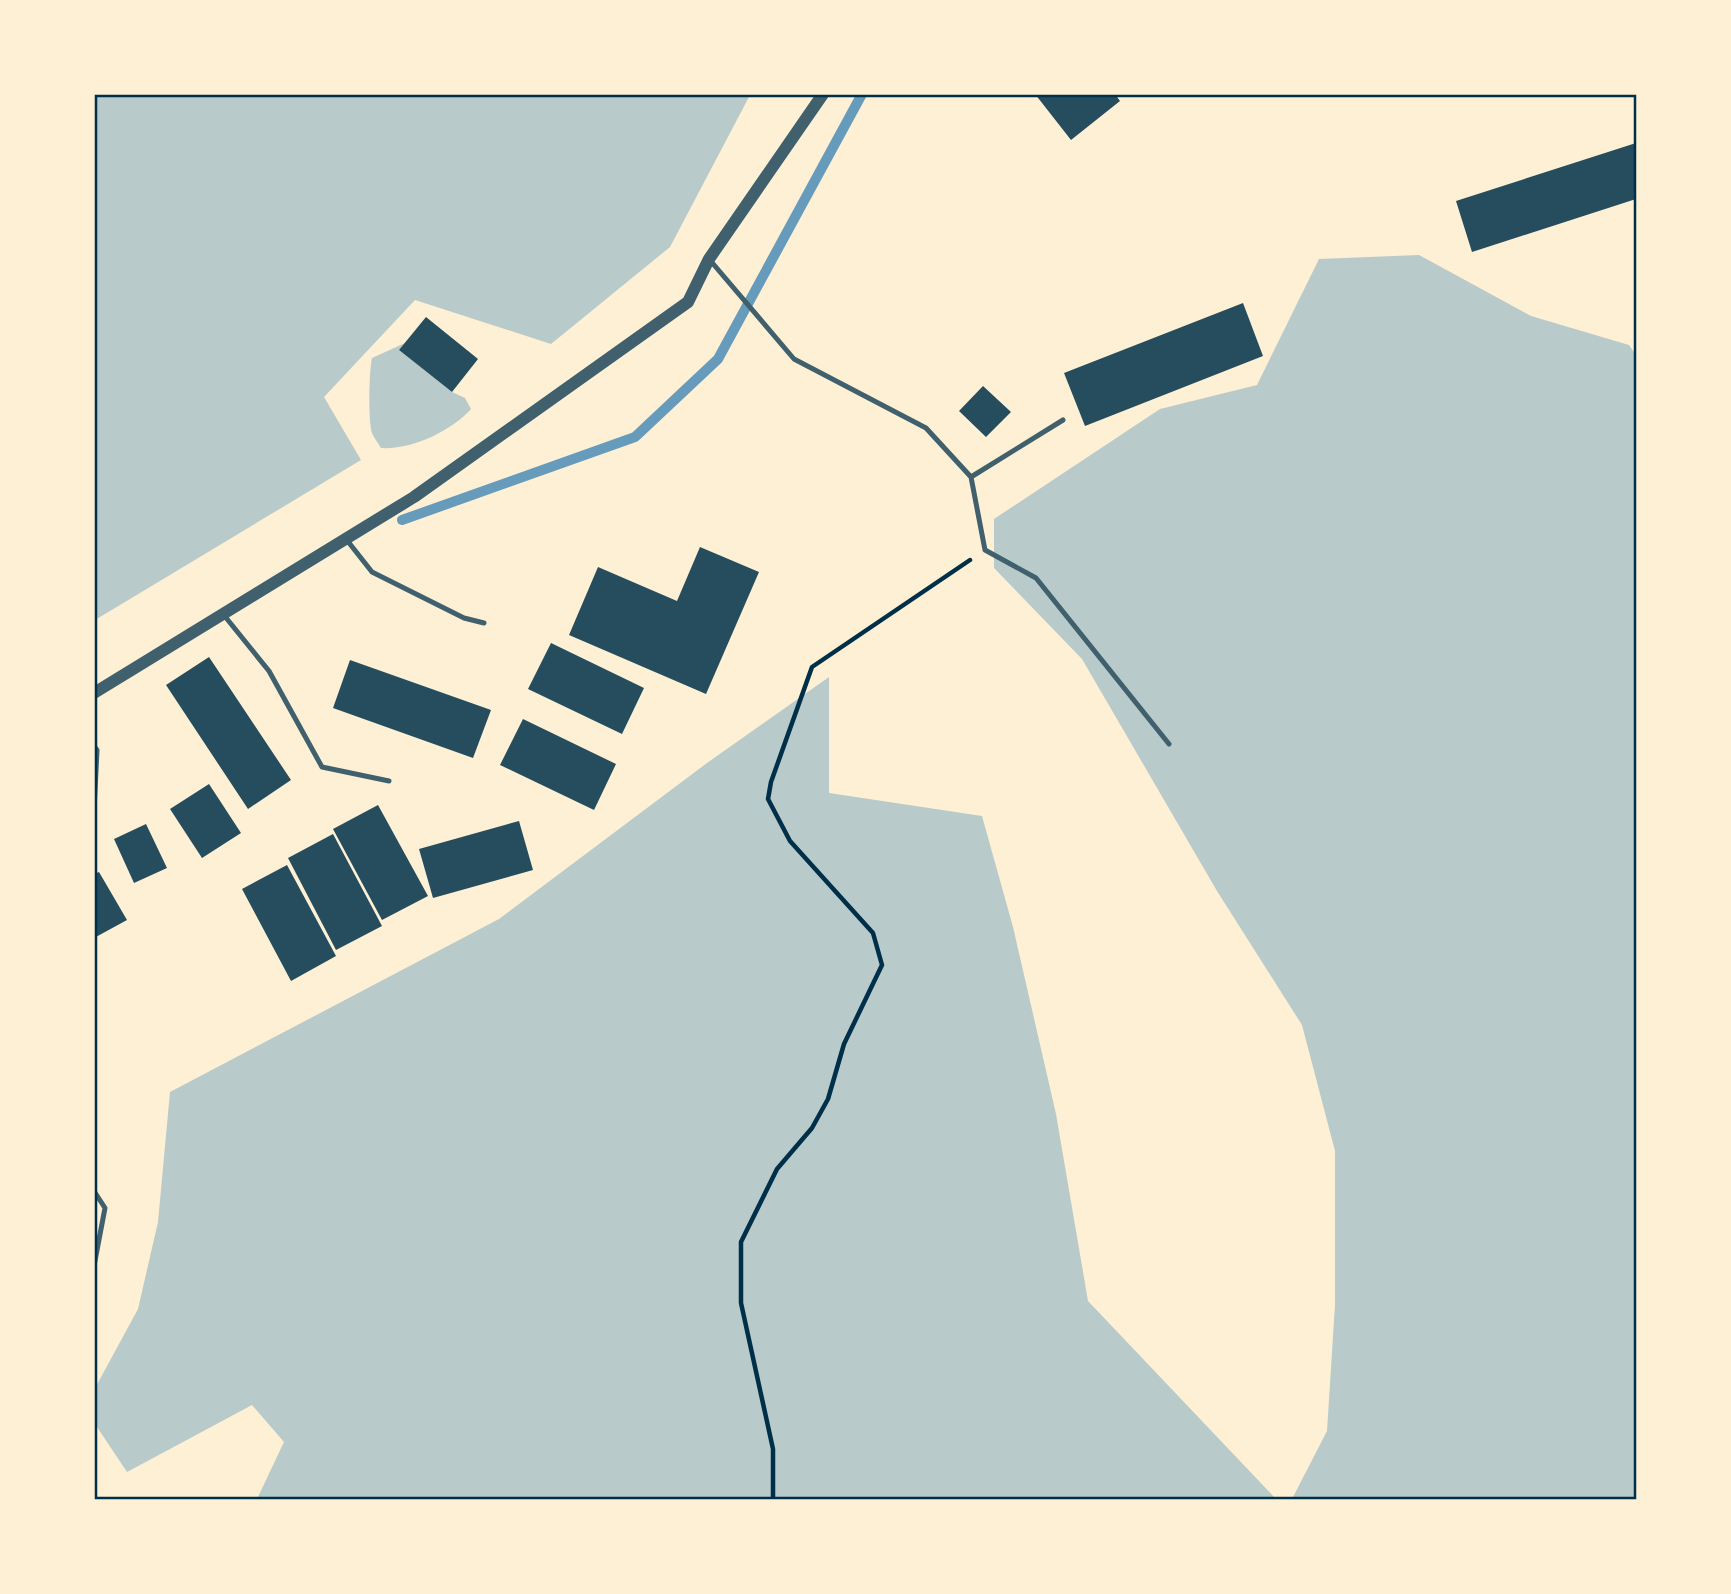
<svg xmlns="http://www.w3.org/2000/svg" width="1731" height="1594" font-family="Commissioner,sans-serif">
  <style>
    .green { fill: #b9caca }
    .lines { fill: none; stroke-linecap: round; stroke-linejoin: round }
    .stream { stroke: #669bbc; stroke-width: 10 }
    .building { fill: #264d5e }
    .path { stroke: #003049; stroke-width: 4.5 }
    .service { stroke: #3f606c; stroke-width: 5 }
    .tertiary { stroke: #3f606c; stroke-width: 12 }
    .neatline { fill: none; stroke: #003049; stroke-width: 2.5 }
  </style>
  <rect width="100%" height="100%" fill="#fdf0d5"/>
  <path class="green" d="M95 94H750V95L670 247 551 344 415 300 324 397 361 460 95 620Z
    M1419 255 1531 316 1629 345 1636 355V1499H1292L1327 1431 1335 1305V1151L1302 1025 1217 891 1082 659 994 568V519L1160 409 1257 385 1319 259Z
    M405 343 399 350 452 392 465 398 471 409C451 431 412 450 381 448 379 444 374 438 372 433 368 421 369 371 372 358Z
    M829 677V793L982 816 1013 927 1056 1114 1088 1301 1276 1499H257L284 1442 252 1405 127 1472 95 1424 94 1390 138 1309 158 1222 170 1092 499 919 707 763Z"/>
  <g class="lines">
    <path class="stream" d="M402 520 635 437 718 359 862 94"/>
  </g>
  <path class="building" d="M1035 94H1115L1120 101 1071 140Z
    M1636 143V199L1472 252 1456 201Z
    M1243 303 1263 356 1085 426 1064 373Z
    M426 317 478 359 452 392 399 350Z
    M983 386 1011 412 986 437 959 411Z
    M700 547 759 572 706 694 569 635 598 567 677 601Z
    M551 643 644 688 622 734 528 689Z
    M209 657 291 780 248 809 166 685Z
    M350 660 491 710 473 758 333 708Z
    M523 719 616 764 594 810 500 765Z
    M209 784 241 833 202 858 170 809Z
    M378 805 428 896 382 920 333 829Z
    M519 821 533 870 433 898 419 849Z
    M146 824 167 868 134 883 114 839Z
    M333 834 382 926 336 950 288 858Z
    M287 865 336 956 291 981 242 889Z
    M99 872 127 920 94 938V874Z"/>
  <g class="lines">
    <path class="path" d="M773 1500V1449L741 1303V1242L777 1169 812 1128 828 1099 844 1044 882 965 873 933 790 841 768 799 771 782 812 667 970 560"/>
    <path class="service" d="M709 259 794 359 926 428 971 477 985 550 1036 578 1169 744
      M971 477 1063 420
      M346 539 372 572 464 618 484 623
      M223 614 269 671 322 767 389 781
      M94 746 97 750 94 811
      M94 1191 105 1208 94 1266"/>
    <path class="tertiary" d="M94 693 414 497 688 302 709 259 823 94"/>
  </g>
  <rect width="1731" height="1594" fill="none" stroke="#fdf0d5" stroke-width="192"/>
  <rect x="96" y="96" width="1539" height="1402" class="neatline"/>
</svg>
